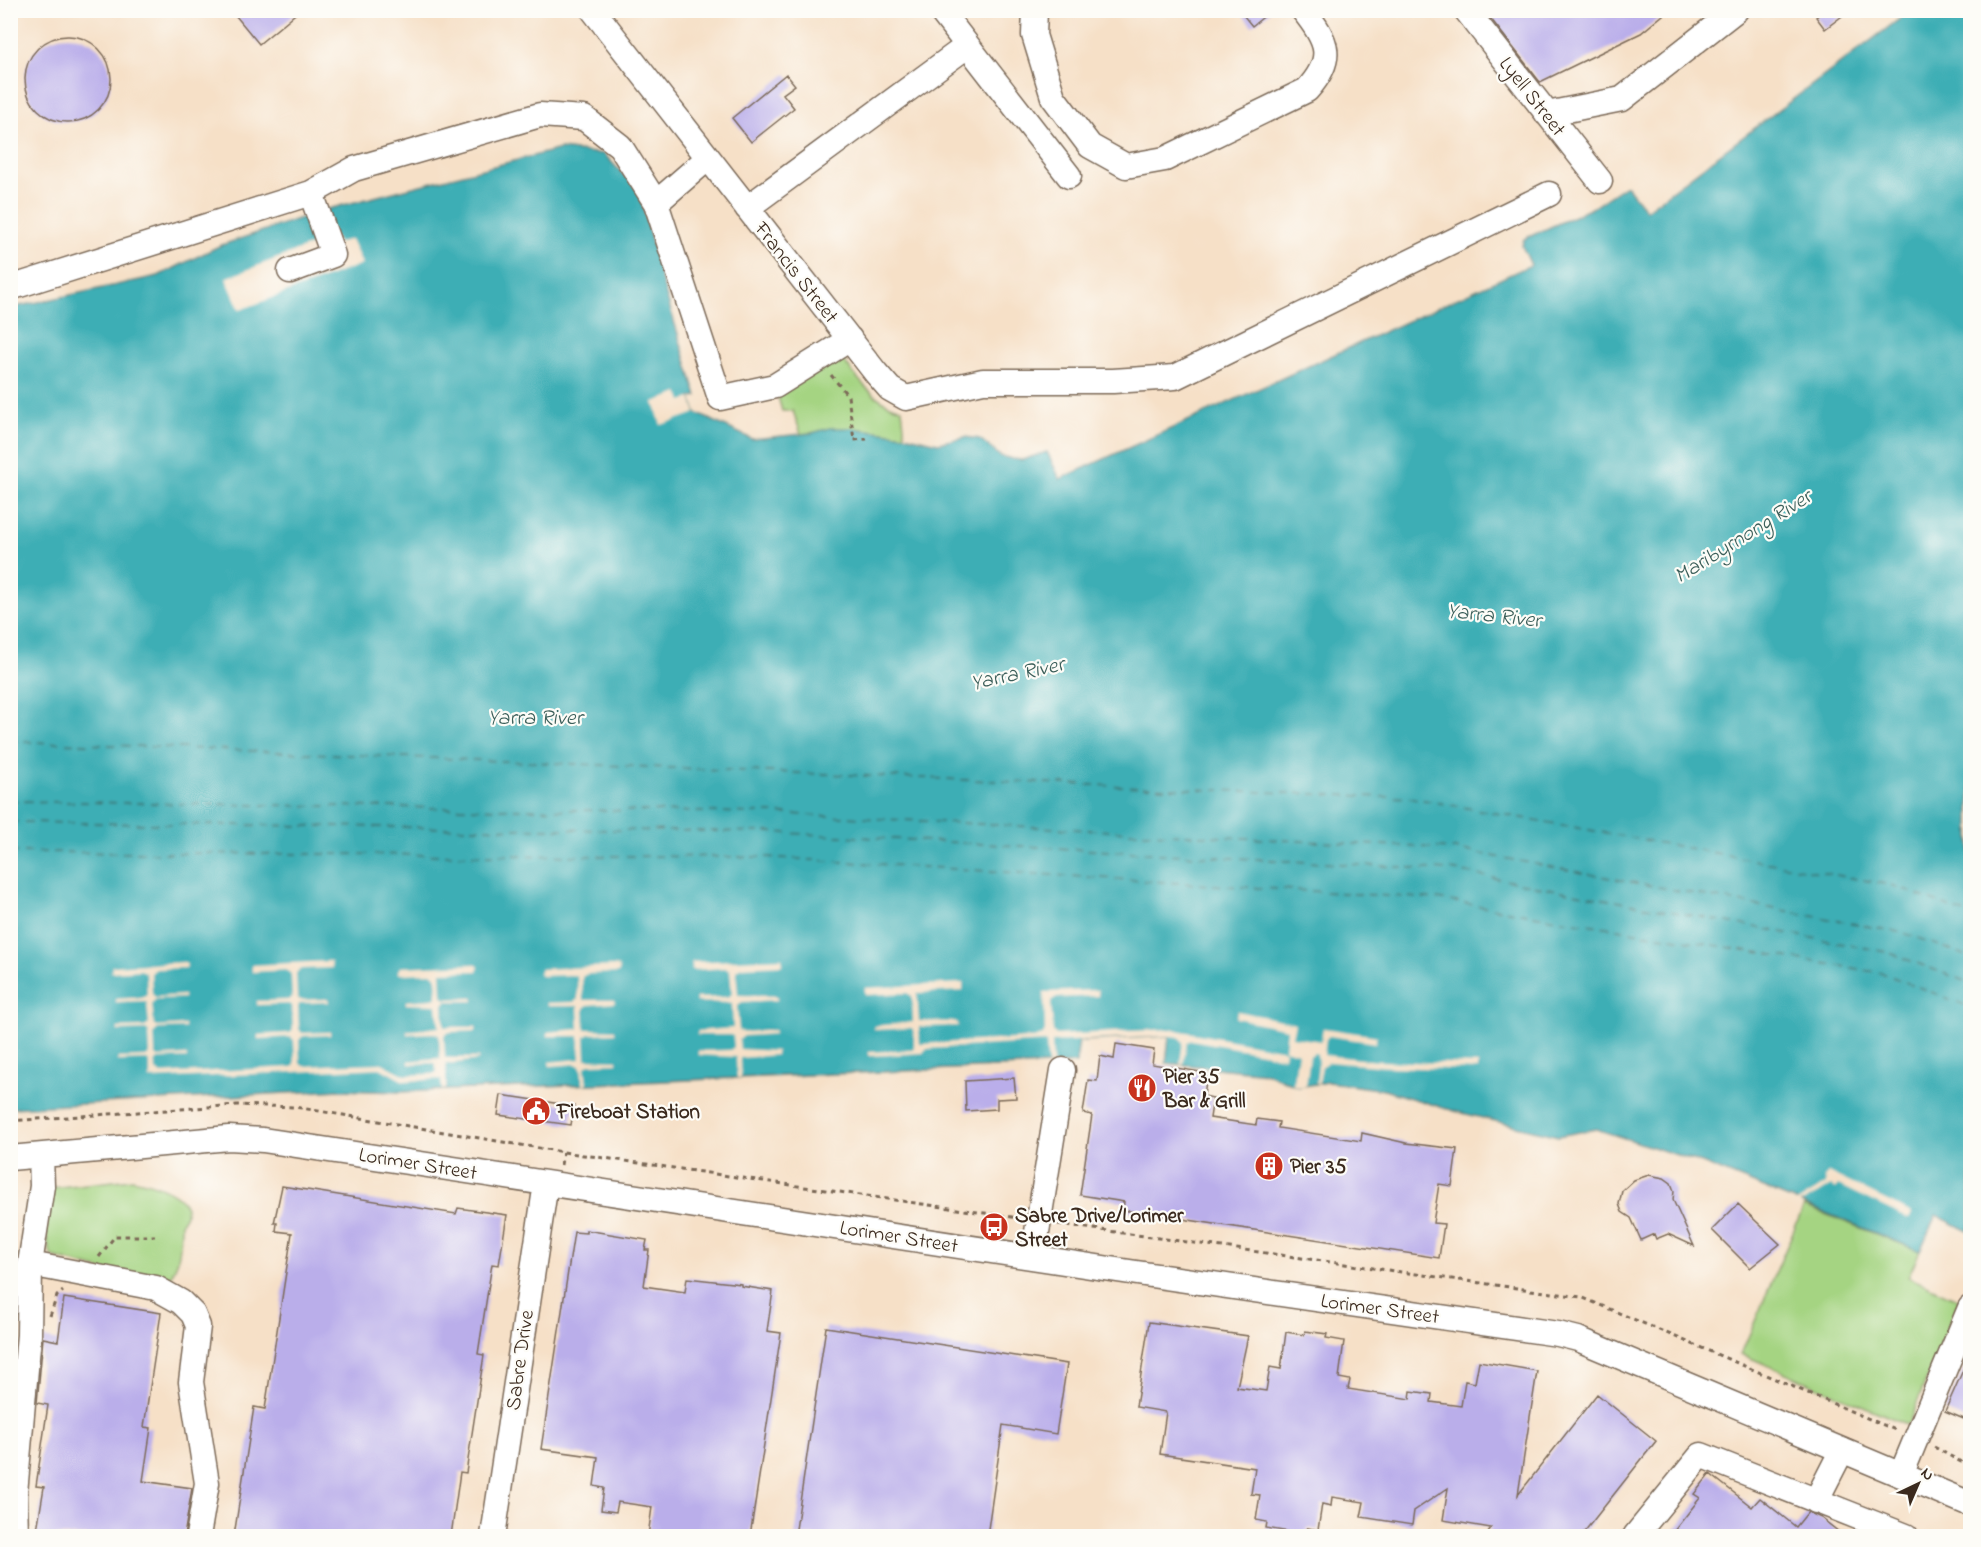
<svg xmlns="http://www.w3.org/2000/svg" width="1981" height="1547" font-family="'Indie Flower',sans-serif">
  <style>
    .green { fill: #a5d482; stroke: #707f50; stroke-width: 1.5 }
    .water { fill: #3daeb5; stroke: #3c6c6a; stroke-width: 1.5 }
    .pier { fill: #f6e0c7 }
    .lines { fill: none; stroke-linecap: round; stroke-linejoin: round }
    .ferry { stroke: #3c5f5a; stroke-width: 1.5; stroke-dasharray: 8 6; stroke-linecap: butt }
    .building { fill: #baaeea }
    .minor-casing { stroke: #7c6a59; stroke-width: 27 }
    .path { stroke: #7c6a59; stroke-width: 3; stroke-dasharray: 4.5 4.5; stroke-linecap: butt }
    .minor { stroke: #fff; stroke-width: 24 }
    .labels { text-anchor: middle; stroke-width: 4.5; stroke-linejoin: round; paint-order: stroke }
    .street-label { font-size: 21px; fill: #3b2a1e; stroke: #fdfcf7 }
    .poi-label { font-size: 21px; font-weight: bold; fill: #3b2a1e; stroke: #fdfcf7; text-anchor: start }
    .water-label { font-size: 22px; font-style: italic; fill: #3c5f5a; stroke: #fdfcf7 }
  </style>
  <rect width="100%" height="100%" fill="#fdfcf7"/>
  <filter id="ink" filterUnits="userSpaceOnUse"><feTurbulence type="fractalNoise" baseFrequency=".0167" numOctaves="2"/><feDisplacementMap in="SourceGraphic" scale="12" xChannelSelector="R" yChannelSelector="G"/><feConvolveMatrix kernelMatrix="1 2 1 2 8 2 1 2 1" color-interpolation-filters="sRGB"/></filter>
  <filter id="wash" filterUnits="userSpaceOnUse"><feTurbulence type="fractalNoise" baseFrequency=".008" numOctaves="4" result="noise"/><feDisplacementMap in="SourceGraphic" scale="24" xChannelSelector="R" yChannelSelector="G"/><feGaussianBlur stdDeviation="1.35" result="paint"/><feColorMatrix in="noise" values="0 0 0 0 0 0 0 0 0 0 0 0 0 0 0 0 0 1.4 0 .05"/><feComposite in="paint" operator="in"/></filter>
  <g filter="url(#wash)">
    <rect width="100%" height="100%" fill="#f6e0c7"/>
    <path class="green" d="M830 342C849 367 870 402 902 409L905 435 852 428 801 434 793 411H782L775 386Z
      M132 1179C145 1181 191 1193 186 1214 185 1219 181 1219 181 1225 181 1243 180 1262 170 1278L164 1279 150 1274 140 1280 52 1257C42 1236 49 1210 51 1188Z
      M1804 1206 1920 1251 1908 1277 1959 1300 1908 1425 1741 1354Z"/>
    <path class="water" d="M1910 11H1970V1232L1936 1215 1920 1251 1702 1163 1596 1129 1558 1136 1458 1112 1384 1090 1328 1082 1298 1087 1267 1073 1166 1063 1169 1036 1079 1041 1076 1063 1048 1065 400 1092 340 1090 11 1108 10 308 158 276 219 246 324 210 560 149 604 154 639 191 660 275 697 396 691 398 696 413 752 439 812 433 830 428H852L905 435 938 443 965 437 980 439 1000 456 1013 459 1022 460 1047 452 1060 479 1531 265 1522 246 1524 239 1592 208 1626 185 1646 210Z"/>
    <path class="pier" d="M316 212 338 243 351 239 362 264 240 310 226 278 317 243 306 216Z
      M679 393 682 401 691 398 696 413 661 425 654 402Z
      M782 958 783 965 741 967 736 971 738 995 777 996V1000L742 1002 737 1006 739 1030 744 1032 774 1030 775 1034 744 1036 739 1040 740 1049 776 1051V1055L740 1058 741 1078H737L736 1057 698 1055V1051L730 1050 734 1047 733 1036 730 1035H697L698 1031 733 1028 732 1003 696 1002V998L728 997 732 994 730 970 725 968 692 970V962Z
      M331 961 332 968 301 969 296 973 297 997 300 1000 328 999 329 1002 301 1003 298 1006 299 1029 302 1033 330 1032V1035L303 1036 299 1040 300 1063 303 1066 382 1063 405 1075 434 1074 437 1071 434 1063 409 1064V1061L440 1058 439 1035 435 1033 407 1034V1031L439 1027 437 1005 406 1004V1001L433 999 437 997 436 975 432 973 400 974 398 971 400 967 476 964 479 967 477 971 441 972 442 996 446 999 473 998 474 1001H447L443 1004 444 1027H476V1031L449 1032 444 1035 445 1058H478V1060L446 1064V1089L442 1090 441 1079 404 1081 380 1068 150 1079V1063L147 1060 118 1061V1058L146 1057 150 1054 149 1033 146 1030 118 1031V1028L145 1027 149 1024 147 1003 144 1001 116 1002V999L144 997 147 994 146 973 141 970 111 972 112 966 185 962 187 965 186 968 156 969 151 973 152 993 155 997 184 995V998L156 999 152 1003 154 1024 157 1027 185 1025V1028L158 1029 154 1033 155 1053 158 1057 186 1055 187 1058 158 1059 155 1063 156 1070 161 1074 292 1067 295 1064 294 1040 290 1037 258 1039V1035L290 1033 293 1030 292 1007 289 1004 257 1005V1001L289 1000 292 997 291 974 286 970 252 972V965Z
      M617 966 620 969 618 973 587 974 582 977 583 1000H614L615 1003 588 1005 584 1008 585 1029 615 1030V1033L589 1034 585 1037 586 1059 617 1060V1063L589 1064 585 1067 587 1084H583L581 1067 576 1064 550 1066 549 1062 580 1059 579 1036H548V1032L579 1029 578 1006H547V1003L574 1002 578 999 577 977 572 975 541 976 539 973 541 969Z
      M963 983V991L917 993 919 1021 957 1022 958 1026 919 1027 920 1044 1034 1038 1043 1035 1045 1031 1044 992 1098 990V996L1056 998 1051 1002 1053 1031 1056 1035 1170 1029 1285 1050 1284 1057 1192 1040 1187 1042 1183 1065 1180 1064 1183 1042 1179 1037 1170 1036 1052 1042 1053 1065H1048L1046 1042 926 1049 923 1053 869 1056V1052L911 1050 914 1047V1030L911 1028 874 1030V1026L913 1022 912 996 907 993 865 995V988Z
      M1237 1011 1295 1023 1292 1037 1321 1041 1323 1028 1377 1036 1375 1043 1329 1036 1326 1039 1324 1055 1378 1061 1478 1064V1070L1390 1067 1328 1062 1322 1066 1319 1083 1316 1084 1318 1066 1317 1054 1314 1053 1310 1056 1306 1086 1298 1087 1293 1085 1298 1053 1285 1049 1287 1029 1236 1018Z
      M1828 1172 1912 1213 1909 1219 1838 1185 1835 1189 1831 1186 1795 1206 1794 1204 1826 1184 1825 1178Z"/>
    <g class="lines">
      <path class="ferry" d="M10 741 1413 798 1891 885 1970 915
        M10 801 769 813 1455 849 1904 933 1970 957
        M10 822 769 832 1451 870 1887 952 1970 983
        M10 852 765 857 1437 899 1882 973 1970 1007"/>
    </g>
    <g id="blocks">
      <path class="building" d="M231 10H300L259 44Z
        M1239 10H1272L1252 26Z
        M1484 10H1669L1641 33 1540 82Z
        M1825 10H1850L1825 29 1816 17Z
        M25 79a43 43 0 1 1 86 0a43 43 0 1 1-86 0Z
        M786 74 795 85 783 94 794 108 751 142 732 118Z
        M1116 1044 1154 1050 1152 1064 1207 1073 1204 1096 1213 1098 1210 1118 1256 1125 1257 1119 1279 1122 1278 1128 1361 1141 1362 1133 1406 1143 1457 1149 1452 1186 1439 1184 1433 1223 1444 1224 1439 1258 1123 1210 1124 1202 1080 1195 1092 1115 1083 1113 1088 1080 1097 1081 1100 1056 1114 1059Z
        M1014 1078 1016 1098 997 1099V1109L966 1111 965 1081Z
        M501 1095 574 1106 571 1125 498 1115Z
        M1649 1175 1664 1178 1671 1183 1674 1191 1673 1200 1694 1246 1668 1234 1656 1239 1654 1234 1641 1240 1631 1218 1622 1212 1619 1204 1622 1191 1634 1180Z
        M282 1186 456 1214 458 1208 507 1215 499 1265 492 1264 478 1354 484 1355 466 1473 460 1472 451 1536H234L254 1407 265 1409 292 1233 276 1231 277 1223H274Z
        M1738 1204 1780 1244 1750 1268 1712 1230Z
        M586 1230 647 1240 645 1250H649L644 1286 685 1292 687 1278 741 1284V1286L773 1291 767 1331 781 1333 750 1536H648L652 1507 618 1502 616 1512 601 1510 604 1488 594 1486 598 1457 541 1449 574 1232 586 1233Z
        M64 1298 161 1313 144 1427 151 1428 143 1481 192 1488 184 1536H36L44 1487 36 1486 48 1405 37 1403 43 1338 58 1341Z
        M1149 1322 1248 1336 1237 1387 1266 1391 1270 1367 1281 1369 1286 1332 1304 1335 1305 1331 1327 1334 1326 1338 1344 1341 1339 1378 1350 1380 1348 1389 1410 1399 1411 1391 1432 1394 1431 1402 1461 1406 1465 1381 1475 1383 1479 1361 1537 1371 1518 1495 1597 1394 1656 1441 1581 1536H1485L1491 1528 1443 1520 1448 1488 1414 1511 1412 1525 1361 1517 1364 1502 1332 1497 1331 1506 1322 1504 1318 1530 1307 1528 1306 1535 1266 1528 1267 1522 1256 1520 1260 1495 1251 1494 1255 1468 1160 1454 1166 1412 1136 1407Z
        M826 1327 1067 1364 1056 1434 1003 1425 987 1536H795Z
        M1971 1352V1422L1945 1411Z
        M1710 1474 1752 1507 1760 1498 1796 1527 1808 1512 1821 1518 1844 1536H1670L1700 1498 1694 1494Z"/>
    </g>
  </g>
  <g filter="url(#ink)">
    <use href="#blocks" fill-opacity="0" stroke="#7c6a59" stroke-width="1.5"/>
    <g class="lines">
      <g class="minor-casing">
        <path id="minor" d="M593 10 876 373 890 389 906 398 983 381H1113L1175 377 1549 194
          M940 10 1069 176
          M1035 10 1034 35 1053 97 1090 146 1126 166 1165 159 1307 90C1335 59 1329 42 1303 10
          M1466 10 1600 181
          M1547 114 1622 99 1736 10
          M656 203 708 158
          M747 208 967 46
          M290 271 333 255 311 193
          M10 288 311 193 354 169 540 115 584 118 620 146 656 203 720 398 775 386 850 339
          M10 1158 229 1138 263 1140 1130 1272 1558 1334 1578 1339 1970 1504
          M1033 1257 1063 1070
          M30 1264 156 1288 181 1302 193 1314 198 1326 191 1382 207 1483 198 1536
          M1901 1475 1970 1308
          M1816 1501 1842 1450
          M16 1536 15 1493 29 1335 30 1264 42 1186 41 1156
          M493 1536 546 1183
          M1635 1536 1701 1455 1906 1536"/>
      </g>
      <path class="path" d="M831 375 848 396 854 440 867 439
        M10 1121 237 1105 295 1107 563 1152 1019 1218
        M561 1165 563 1152
        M1058 1224 1581 1297 1898 1431
        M99 1257 115 1236H155
        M50 1316 57 1296 63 1291
        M1934 1447 1970 1467"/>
      <use href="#minor" class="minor"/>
    </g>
  </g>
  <defs>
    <g id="restaurant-disc" transform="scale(1.5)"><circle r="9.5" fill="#c8321e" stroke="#fdfcf7"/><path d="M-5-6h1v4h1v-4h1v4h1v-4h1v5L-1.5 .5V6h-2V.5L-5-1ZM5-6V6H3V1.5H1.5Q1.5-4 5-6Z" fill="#fff"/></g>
    <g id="civic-disc" transform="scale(1.5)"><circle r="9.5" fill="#c8321e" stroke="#fdfcf7"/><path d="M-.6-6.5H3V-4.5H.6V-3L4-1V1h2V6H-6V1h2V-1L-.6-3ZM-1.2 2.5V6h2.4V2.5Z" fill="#fff"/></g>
    <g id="building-disc" transform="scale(1.5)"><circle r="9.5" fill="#c8321e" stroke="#fdfcf7"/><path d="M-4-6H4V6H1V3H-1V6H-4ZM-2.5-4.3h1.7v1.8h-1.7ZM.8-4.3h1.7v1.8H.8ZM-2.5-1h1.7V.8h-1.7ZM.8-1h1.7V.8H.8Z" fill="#fff"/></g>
    <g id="bus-disc" transform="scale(1.5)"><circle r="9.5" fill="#c8321e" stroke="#fdfcf7"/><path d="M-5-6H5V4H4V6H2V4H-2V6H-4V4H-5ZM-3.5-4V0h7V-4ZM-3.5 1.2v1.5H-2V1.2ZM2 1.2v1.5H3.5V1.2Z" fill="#fff"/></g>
  </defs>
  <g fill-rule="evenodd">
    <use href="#restaurant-disc" x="1142" y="1088"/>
    <use href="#civic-disc" x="536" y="1111"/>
    <use href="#building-disc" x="1269" y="1166"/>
    <use href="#bus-disc" x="994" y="1227"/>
  </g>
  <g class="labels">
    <g class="street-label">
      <text transform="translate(1533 96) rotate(52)" y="7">Lyell Street</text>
      <text transform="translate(797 272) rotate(52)" y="7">Francis Street</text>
      <text transform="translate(418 1163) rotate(9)" y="7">Lorimer Street</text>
      <text transform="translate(899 1236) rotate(9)" y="7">Lorimer Street</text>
      <text transform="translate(1380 1308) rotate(8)" y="7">Lorimer Street</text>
      <text transform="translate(519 1360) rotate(-82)" y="7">Sabre Drive</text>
    </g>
    <g class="poi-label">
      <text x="1163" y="1083">Pier 35<tspan x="1163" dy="24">Bar &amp; Grill</tspan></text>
      <text x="557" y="1118">Fireboat Station</text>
      <text x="1290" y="1173">Pier 35</text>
      <text x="1015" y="1222">Sabre Drive/Lorimer<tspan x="1015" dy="24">Street</tspan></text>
    </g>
    <g class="water-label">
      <text transform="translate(1742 535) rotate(-32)" y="8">Maribyrnong River</text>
      <text transform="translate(1494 614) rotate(6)" y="8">Yarra River</text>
      <text transform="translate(1017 672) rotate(-12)" y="8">Yarra River</text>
      <text x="535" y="724">Yarra River</text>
    </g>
  </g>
  <rect width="1981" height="1547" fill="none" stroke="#fdfcf7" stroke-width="36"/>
  <g transform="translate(1918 1484) rotate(44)" stroke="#fdfcf7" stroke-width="4.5" paint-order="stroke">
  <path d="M0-4.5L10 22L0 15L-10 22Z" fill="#3b2a1e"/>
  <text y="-9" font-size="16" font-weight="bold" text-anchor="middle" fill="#3b2a1e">N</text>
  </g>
</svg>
